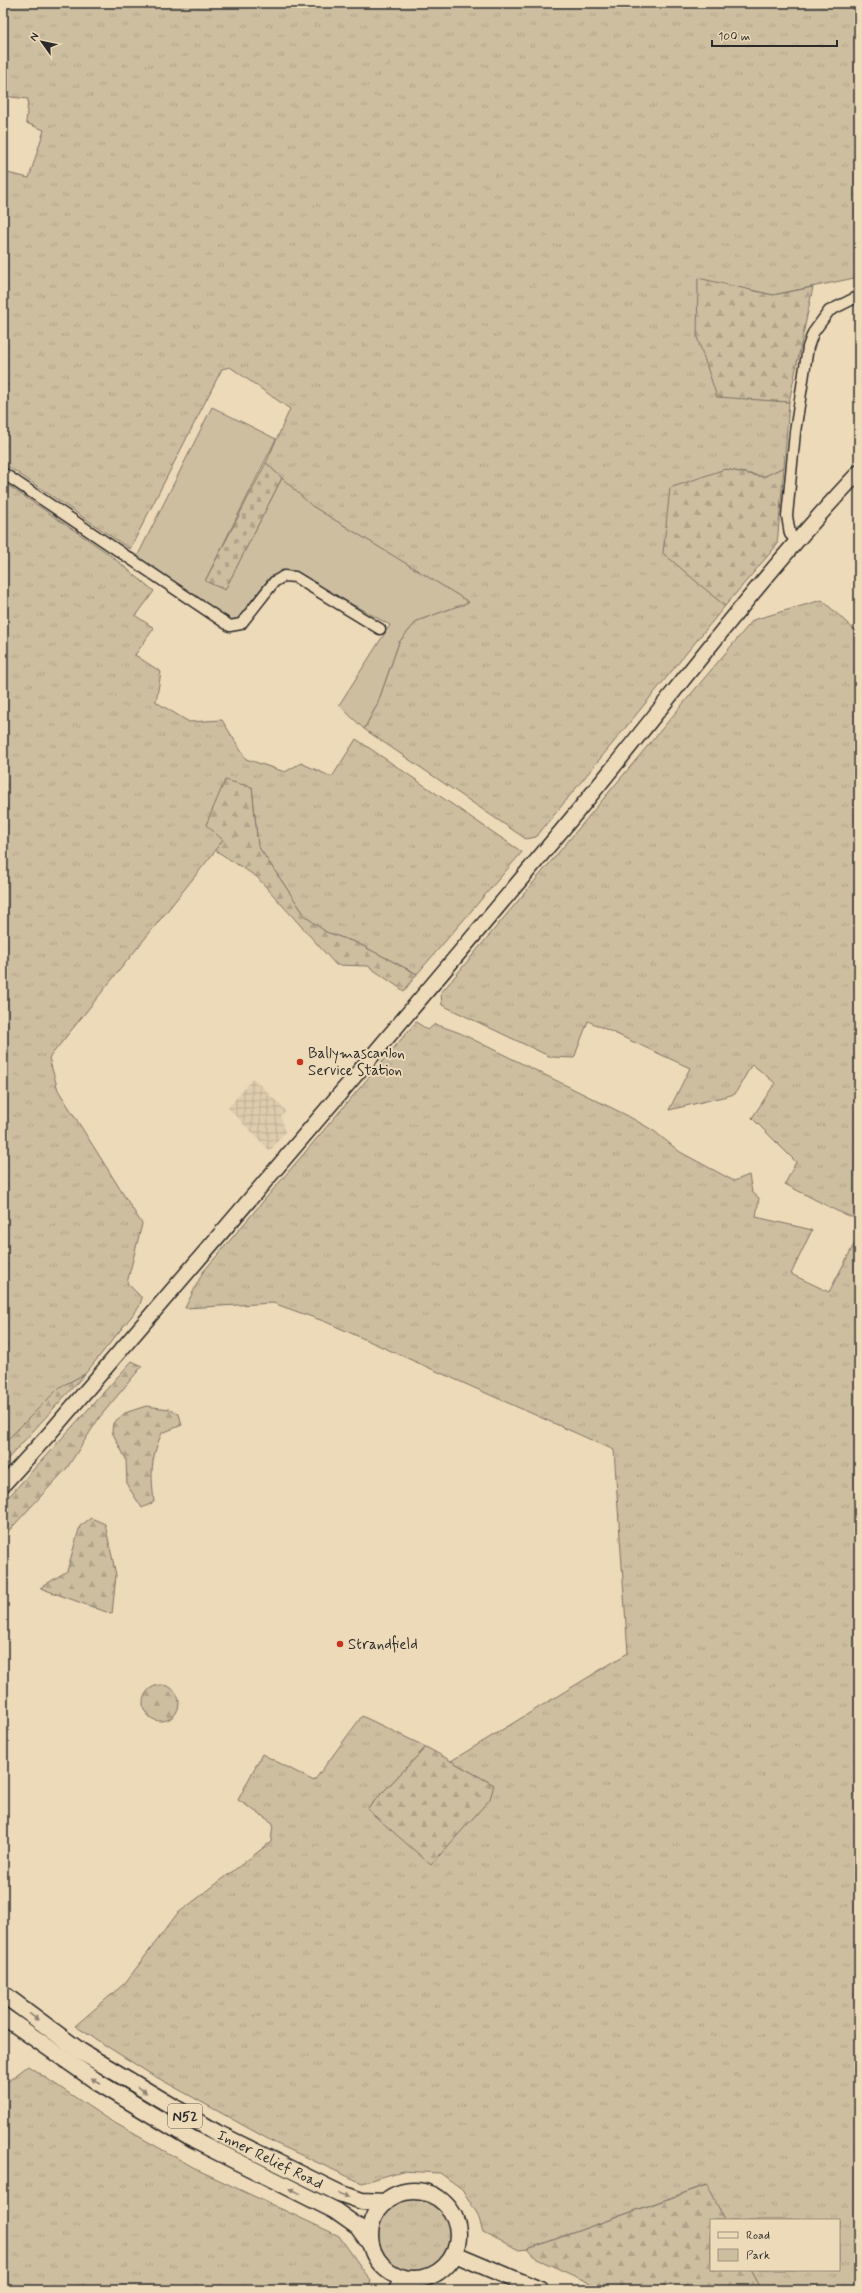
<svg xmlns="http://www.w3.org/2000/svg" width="862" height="2293" font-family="Mynerve,sans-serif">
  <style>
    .industrial { fill: url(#industrial-grid) }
    .grass { fill: url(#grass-tufts); stroke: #7c7466 }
    .forest { fill: url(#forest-firs); stroke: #7c7466 }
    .cemetery { fill: url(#cemetery-stones); stroke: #7c7466 }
    .green { fill: #cebea0; stroke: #7c7466 }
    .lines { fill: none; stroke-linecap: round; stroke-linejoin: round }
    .minor-casing { stroke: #2b2b2b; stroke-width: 13 }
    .secondary-casing { stroke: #2b2b2b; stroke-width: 17 }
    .primary-casing { stroke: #2b2b2b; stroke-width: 19 }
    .minor { stroke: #eddab8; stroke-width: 10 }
    .secondary { stroke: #eddab8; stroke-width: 14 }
    .primary { stroke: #eddab8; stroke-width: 16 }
    .oneway { fill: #8c8272 }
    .poi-dot { fill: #c8321e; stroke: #eddab8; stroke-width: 1.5 }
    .labels { text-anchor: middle; stroke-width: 4; stroke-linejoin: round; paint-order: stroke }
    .shield { fill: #eddab8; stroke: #656055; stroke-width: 1 }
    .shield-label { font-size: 14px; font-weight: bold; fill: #2b2b2b }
    .poi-label { font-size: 15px; fill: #2b2b2b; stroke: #eddab8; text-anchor: start }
    .street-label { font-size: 15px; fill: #2b2b2b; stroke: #eddab8 }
  </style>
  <defs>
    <pattern id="industrial-grid" width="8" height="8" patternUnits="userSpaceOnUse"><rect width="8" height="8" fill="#deccad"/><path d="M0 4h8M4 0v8" fill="none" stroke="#bfaf95"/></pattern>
    <pattern id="grass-tufts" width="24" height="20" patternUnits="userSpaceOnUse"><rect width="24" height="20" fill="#cebea0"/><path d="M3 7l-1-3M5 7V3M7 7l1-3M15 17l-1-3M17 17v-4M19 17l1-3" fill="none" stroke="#b1a38a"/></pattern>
    <pattern id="forest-firs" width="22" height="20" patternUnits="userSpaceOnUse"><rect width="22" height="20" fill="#cebea0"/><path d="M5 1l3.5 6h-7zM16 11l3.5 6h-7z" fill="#b1a38a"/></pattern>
    <pattern id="cemetery-stones" width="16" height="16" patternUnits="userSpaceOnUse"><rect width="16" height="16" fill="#cebea0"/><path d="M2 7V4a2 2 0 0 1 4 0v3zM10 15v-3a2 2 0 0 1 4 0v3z" fill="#b1a38a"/></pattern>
  </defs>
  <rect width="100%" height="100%" fill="#eddab8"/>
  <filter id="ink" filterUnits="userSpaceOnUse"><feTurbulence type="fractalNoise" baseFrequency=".025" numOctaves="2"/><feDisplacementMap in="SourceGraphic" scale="8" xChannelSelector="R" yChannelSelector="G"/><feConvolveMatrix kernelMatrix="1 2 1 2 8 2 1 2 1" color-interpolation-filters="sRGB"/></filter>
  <g filter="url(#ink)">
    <path class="industrial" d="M253 1078 286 1111 281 1116 285 1132 270 1151 228 1108Z"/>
    <path class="grass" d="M3 3H859V277L773 295 698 279 717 396 789 402 784 467 764 477 725 469 664 553 725 606 536 837 526 839 364 729 377 705 399 642 417 621 468 602 311 506 266 463 290 409 230 367 222 369 130 549 3 463V172L29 178 44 130 26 123 28 99 3 96Z
      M3 482 109 554 154 591 136 616 154 628 135 655 161 672 156 702 189 722 222 720 246 759 285 772 301 763 332 777 356 739 522 852 417 974 357 943 326 932 306 917 258 846 252 787 224 840 49 1058 58 1090 142 1224 127 1283 142 1298 139 1307 85 1374 60 1387 3 1444Z
      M822 600 859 634V1220L837 1211 785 1184 796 1162 752 1118 775 1083 752 1064 735 1094 669 1110 690 1068 588 1021 574 1058 551 1057 442 1005 441 993 753 620Z
      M416 1022 428 1030 435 1024 460 1033 628 1116 654 1131 680 1152 734 1181 749 1175 752 1192 759 1198 756 1217 812 1230 791 1274 829 1292 859 1235V2290H762L751 2270H839V2220H725L706 2185 528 2249 519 2250 483 2232 478 2215 462 2189 440 2173 402 2171 362 2183 277 2144 149 2073 75 2026 125 1983 177 1914 271 1842 273 1823 238 1800 262 1754 314 1781 362 1716 426 1747 367 1809 494 1785 451 1761 628 1653 614 1450 326 1322 273 1303 185 1308 203 1272Z
      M28 2066 106 2118 200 2171 339 2236 371 2281 368 2290H87L84 2284 71 2290H3V2085Z
      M377 2235a38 38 0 1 1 76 0a38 38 0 1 1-76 0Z"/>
    <path class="forest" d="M698 278 773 295 813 287 789 402 717 397 697 337Z
      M784 467 777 545 725 606 663 553 670 488 725 469 763 477Z
      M225 780 252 787 258 846 306 917 326 932 357 943 417 974 404 991 368 966 336 965 257 877 215 850 223 840 206 825Z
      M132 1361 142 1366 99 1418 67 1468 3 1537V1503Z
      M85 1374 3 1464V1444L60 1387Z
      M146 1406 169 1409 179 1414 182 1425 162 1433C150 1460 151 1473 154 1502L142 1508 127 1485 126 1459 112 1432 113 1423 125 1413Z
      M91 1518 105 1524 116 1575 112 1614 40 1588 67 1571 80 1526Z
      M143 1703a18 18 0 1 1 36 0a18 18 0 1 1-36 0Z
      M426 1747 494 1785 490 1799 431 1865 367 1809Z
      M707 2185 725 2220H711V2270H751L762 2290H605L537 2259 528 2249Z"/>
    <path class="cemetery" d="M266 463 282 478 225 591 205 581Z"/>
    <path class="green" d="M212 407 276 439 205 581 225 590 282 478 312 506 469 602 417 621 399 642 377 705 364 729 339 705 390 625 290 570 270 577 237 620 231 622 136 559Z"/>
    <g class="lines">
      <g class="minor-casing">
        <path id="minor" d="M3 473 230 626 241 624 274 582 284 576 295 577 380 629
          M797 542 790 534 787 516 795 432 808 347 813 333 829 311 859 296"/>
      </g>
      <g class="secondary-casing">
        <path id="secondary" d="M3 1485 50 1433C226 1227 404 1021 577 812 670 699 758 579 859 472
          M396 2290 402 2278"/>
      </g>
      <g class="primary-casing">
        <g id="primary">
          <path id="s1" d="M3 1994 80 2051 217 2133 339 2193 362 2201 385 2202"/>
          <path d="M3 2016 99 2083 194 2140 334 2210 358 2227 371 2245"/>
          <circle cx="414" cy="2235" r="44"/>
          <path d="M455 2254 540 2290"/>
        </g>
      </g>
      <use href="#minor" class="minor"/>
      <use href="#secondary" class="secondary"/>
      <use href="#primary" class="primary"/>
    </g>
    <defs><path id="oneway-solid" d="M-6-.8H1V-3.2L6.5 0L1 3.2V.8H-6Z"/></defs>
    <g class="oneway">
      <use href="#oneway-solid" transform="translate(34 2017) rotate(36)"/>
      <use href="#oneway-solid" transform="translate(96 2081) rotate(-147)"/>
      <use href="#oneway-solid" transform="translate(142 2090) rotate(32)"/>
      <use href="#oneway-solid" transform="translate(295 2191) rotate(-154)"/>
      <use href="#oneway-solid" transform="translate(344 2195) rotate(22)"/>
    </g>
  </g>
  <g class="poi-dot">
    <circle cx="300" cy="1062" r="4"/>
    <circle cx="340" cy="1644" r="4"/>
  </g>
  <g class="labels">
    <rect class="shield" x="168" y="2104" width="34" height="24" rx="3"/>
    <g class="shield-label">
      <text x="185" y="2121">N52</text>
    </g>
    <g class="poi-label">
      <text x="308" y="1058">Ballymascanlon<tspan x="308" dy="17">Service Station</tspan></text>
      <text x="348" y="1649">Strandfield</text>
    </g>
    <g class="street-label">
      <text dy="5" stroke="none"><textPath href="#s1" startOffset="315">Inner Relief Road</textPath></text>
    </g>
  </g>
  <rect width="862" height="2293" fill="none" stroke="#eddab8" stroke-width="16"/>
  <rect x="8" y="8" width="846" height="2277" fill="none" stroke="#2b2b2b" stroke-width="1.5" filter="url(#ink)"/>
  <rect x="710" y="2219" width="130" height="52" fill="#eddab8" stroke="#9f9480"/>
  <rect x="718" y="2232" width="20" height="6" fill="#eddab8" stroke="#9f9480"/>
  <text x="746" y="2239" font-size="12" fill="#2b2b2b">Road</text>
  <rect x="718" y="2249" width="20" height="12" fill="#cebea0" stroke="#9f9480"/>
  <text x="746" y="2259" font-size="12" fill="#2b2b2b">Park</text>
  <g transform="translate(42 42) rotate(303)" stroke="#eddab8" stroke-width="3" paint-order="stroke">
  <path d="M0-3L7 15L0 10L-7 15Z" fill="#2b2b2b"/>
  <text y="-6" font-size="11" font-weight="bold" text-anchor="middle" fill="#2b2b2b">N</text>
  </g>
  <path d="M712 40v6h125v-6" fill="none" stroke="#2b2b2b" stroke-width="2"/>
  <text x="718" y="40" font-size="12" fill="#2b2b2b" stroke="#eddab8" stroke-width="3" paint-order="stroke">100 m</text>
</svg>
